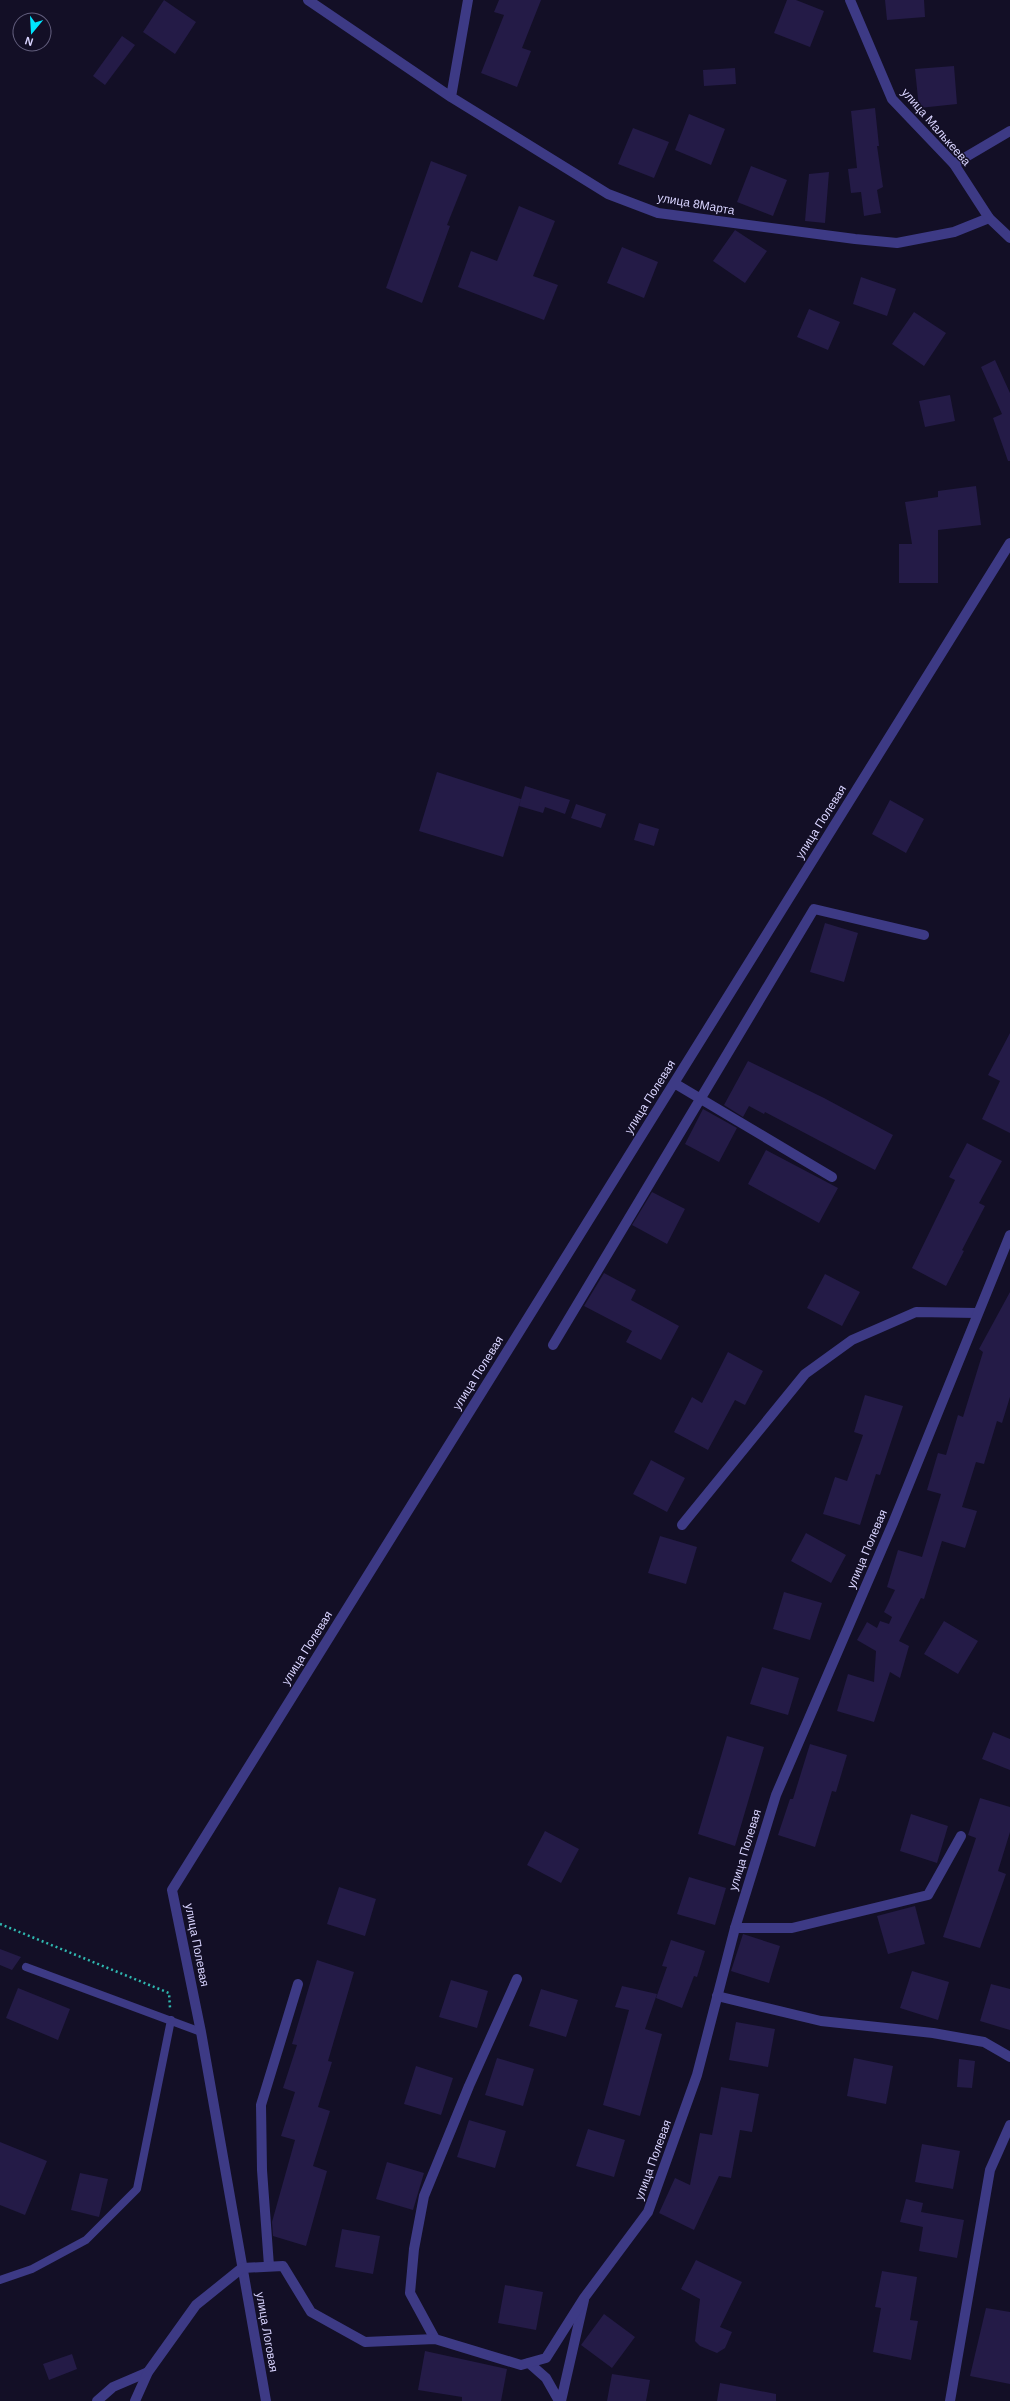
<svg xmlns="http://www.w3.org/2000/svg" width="1010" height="2401" viewBox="0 0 1010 2401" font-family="Helvetica,sans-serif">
	<rect width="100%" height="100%" fill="#130f26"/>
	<path fill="#241b47" d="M164,0L196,22L175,54L143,32Z
		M499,0H541L522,48L531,51L517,87L481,73L504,15L494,12Z
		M787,0H796L824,11L810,47L774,33Z
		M885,0H924L925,17L887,20Z
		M122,36L135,45L105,85L93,76Z
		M954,66L957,104L919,108L915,69Z
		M735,68L736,84L704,86L703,70Z
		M875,108L879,146H877L883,187L877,190L881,213L864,216L861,192L851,193L848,169L857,168L851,111Z
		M689,114L725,129L711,165L675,150Z
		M633,128L669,142L654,178L618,164Z
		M431,161L467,175L447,225L450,226L422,303L386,288Z
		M751,166L787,180L773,216L737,202Z
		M829,172L825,223L805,221L809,174Z
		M519,206L555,221L533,276L558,285L544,320L458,287L471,251L497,261Z
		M735,230L767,251L745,283L713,261Z
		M622,247L658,262L644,298L607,283Z
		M861,277L896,289L887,316L853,304Z
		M809,309L840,322L828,350L797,337Z
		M914,312L946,333L924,366L892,344Z
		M995,360L1010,393V461H1008L993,418L1002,414L981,367Z
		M950,395L955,421L925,427L919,401Z
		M976,486L981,525L938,530V583H899V544H912L905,502L938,497V491Z
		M437,772L521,799L503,857L419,831Z
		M525,786L570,800L565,814L545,807L543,813L519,806Z
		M890,800L924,819L906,853L872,834Z
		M576,804L606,814L601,828L571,818Z
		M639,823L659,829L654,846L634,840Z
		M825,923L858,933L844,982L810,972Z
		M1010,1033V1133L982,1119L1000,1081L988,1075Z
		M748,1061L824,1098L893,1135L875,1170L765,1112L764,1114L749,1106L743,1117L724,1105Z
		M703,1109L737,1128L719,1162L685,1144Z
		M967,1143L1002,1161L979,1203L985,1206L962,1250L964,1251L946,1286L912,1268L955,1180L949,1177Z
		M766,1150L838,1188L819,1223L748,1184Z
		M652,1192L685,1209L667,1244L632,1225Z
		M604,1273L636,1290L631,1300L679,1326L661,1360L626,1342L632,1331L584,1306Z
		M825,1274L860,1292L842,1326L807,1308Z
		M1010,1292V1397L1002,1423L997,1421L984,1464L976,1462L962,1507L977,1511L965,1548L942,1541L924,1599L921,1598L899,1641L909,1646L900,1678L890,1672L874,1722L837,1711L848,1674L874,1682L876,1651L857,1640L867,1622L877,1628L880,1621L889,1624L892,1617L884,1612L895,1590L887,1587L898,1550L922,1557L941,1494L927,1490L938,1453L946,1455L958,1415L963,1417L983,1352L979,1349Z
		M728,1352L763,1371L745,1405L735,1400L708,1450L674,1432L692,1397L702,1403Z
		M865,1395L903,1406L880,1475L876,1474L860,1525L823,1514L835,1477L847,1481L863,1435L854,1432Z
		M651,1460L685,1478L667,1512L633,1494Z
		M806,1533L846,1555L831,1583L791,1561Z
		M660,1536L697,1547L686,1584L648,1573Z
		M784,1592L822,1603L810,1640L773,1629Z
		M944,1621L978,1641L958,1674L924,1654Z
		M762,1667L799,1678L788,1715L750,1704Z
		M993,1732L1010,1739V1770L982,1759Z
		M727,1736L764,1747L735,1846L698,1834Z
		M810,1744L847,1755L836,1792L832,1791L815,1847L778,1835L790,1799H793Z
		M980,1798L1010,1807V1832L998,1871L1006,1874L980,1948L943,1937L976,1838L968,1835Z
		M911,1814L948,1826L937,1863L900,1851Z
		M545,1831L579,1849L561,1883L527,1865Z
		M689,1877L726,1888L715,1925L677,1914Z
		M339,1887L376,1899L365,1936L327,1924Z
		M915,1906L925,1944L888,1954L877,1916Z
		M743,1934L780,1946L769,1983L731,1971Z
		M671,1940L705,1951L697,1977L694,1976L682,2008L656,1998L667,1967L662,1966Z
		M0,1949L21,1957L12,1970L0,1965Z
		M317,1960L354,1972L328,2061L332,2062L318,2107L330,2111L313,2166L327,2171L306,2246L273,2236L272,2222L295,2140L281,2136L295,2092L283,2088L297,2045L292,2044Z
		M912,1971L949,1982L938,2020L900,2008Z
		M451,1980L488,1991L477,2028L439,2017Z
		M991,1984L1010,1989V2030L980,2021Z
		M622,1986L657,1994L645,2029L662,2034L640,2116L603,2105L629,2010L615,2007Z
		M18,1988L70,2009L58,2040L6,2018Z
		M541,1989L578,2000L566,2037L529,2026Z
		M736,2022L775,2029L768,2067L729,2060Z
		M497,2058L534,2069L523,2106L485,2095Z
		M854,2058L893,2066L886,2104L847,2096Z
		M959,2059L975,2061L972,2088L957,2087Z
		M416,2066L453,2078L441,2115L404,2104Z
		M721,2087L759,2094L752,2132L740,2130L731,2178L719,2176L694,2230L659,2213L675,2178L690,2185L700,2133L712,2135Z
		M469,2120L506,2131L495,2168L457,2157Z
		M588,2129L625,2140L614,2177L576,2166Z
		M0,2142L47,2161L25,2215L0,2205Z
		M922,2144L960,2151L953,2189L915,2182Z
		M387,2162L424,2173L413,2210L376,2199Z
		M80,2173L108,2179L99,2217L71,2210Z
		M906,2199L923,2203L921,2212L964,2220L957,2258L919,2251L923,2227L900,2222Z
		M342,2229L380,2236L373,2274L335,2267Z
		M696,2260L742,2282L720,2327L732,2332L725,2348L717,2353L700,2346L695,2341L700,2299L681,2289Z
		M882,2271L917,2277L910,2320L918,2321L911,2360L873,2352L881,2308L875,2307Z
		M505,2285L543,2292L536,2330L498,2323Z
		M986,2308L1010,2312V2384L970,2376Z
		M604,2314L635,2337L612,2368L581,2345Z
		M425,2351L507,2369L501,2401H462V2397L418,2390Z
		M72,2354L77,2369L49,2380L43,2364Z
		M612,2374L650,2380L646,2401H607Z
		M720,2383L776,2394V2401H717Z"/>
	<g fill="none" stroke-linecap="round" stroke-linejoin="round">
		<path stroke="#2fb8b0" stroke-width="2.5" stroke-dasharray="2 3" stroke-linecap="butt" d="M0,1924L169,1993L170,2008"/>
		<path stroke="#3d3a85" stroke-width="8" d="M26,1967L201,2032
			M0,2280L32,2269L86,2240L137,2189L171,2020"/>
		<path stroke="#3d3a85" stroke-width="10" d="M308,0L451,97
			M468,0L451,97L608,194L658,213L855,239L897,243L954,232L989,218
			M954,164L1010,131
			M674,1083L832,1177
			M553,1345L814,909L924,935
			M682,1525L805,1374L852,1340L916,1312L977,1313
			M735,1928H792L928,1895L961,1836
			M717,1996L821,2021L933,2033L984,2042L1010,2057
			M269,2266L262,2170L261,2105L298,1984
			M435,2339L410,2293L414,2249L424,2196L469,2086L517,1979
			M529,2363L546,2378L559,2401
			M97,2401L113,2387L148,2372
			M266,2401L201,2032L172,1890L1010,543
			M561,2401L584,2300
			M950,2401L990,2170L1010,2125"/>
		<path stroke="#3d3a85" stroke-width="10" d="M850,0L892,99L954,164L989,218L1010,238
			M135,2401L148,2372L196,2305L242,2268L283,2266L311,2312L365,2342L435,2339L521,2365L546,2358L584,2298L648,2212L697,2075L735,1928L776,1795L893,1523L1010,1235"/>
	</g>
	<g text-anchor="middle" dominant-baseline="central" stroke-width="3" stroke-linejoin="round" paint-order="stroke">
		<g font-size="12" fill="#d9d4ff" stroke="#130f26">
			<text transform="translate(936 127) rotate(49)">улица Малькеева</text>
			<text transform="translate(696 204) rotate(10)">улица 8Марта</text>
			<text transform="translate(821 822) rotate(-58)">улица Полевая</text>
			<text transform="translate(650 1097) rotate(-58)">улица Полевая</text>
			<text transform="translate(478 1373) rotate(-58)">улица Полевая</text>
			<text transform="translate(867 1549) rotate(-67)">улица Полевая</text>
			<text transform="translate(307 1648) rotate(-58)">улица Полевая</text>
			<text transform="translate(745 1850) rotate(-73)">улица Полевая</text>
			<text transform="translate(197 1945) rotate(79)">улица Полевая</text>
			<text transform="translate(653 2160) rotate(-70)">улица Полевая</text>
			<text transform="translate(267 2332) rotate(80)">улица Логовая</text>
		</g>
	</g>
	<g transform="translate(32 32) rotate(198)"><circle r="19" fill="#130f26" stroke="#625e7d"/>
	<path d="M0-3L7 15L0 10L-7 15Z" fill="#00e5ff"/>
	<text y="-6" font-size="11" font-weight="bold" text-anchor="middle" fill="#d9d4ff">N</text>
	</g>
</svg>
